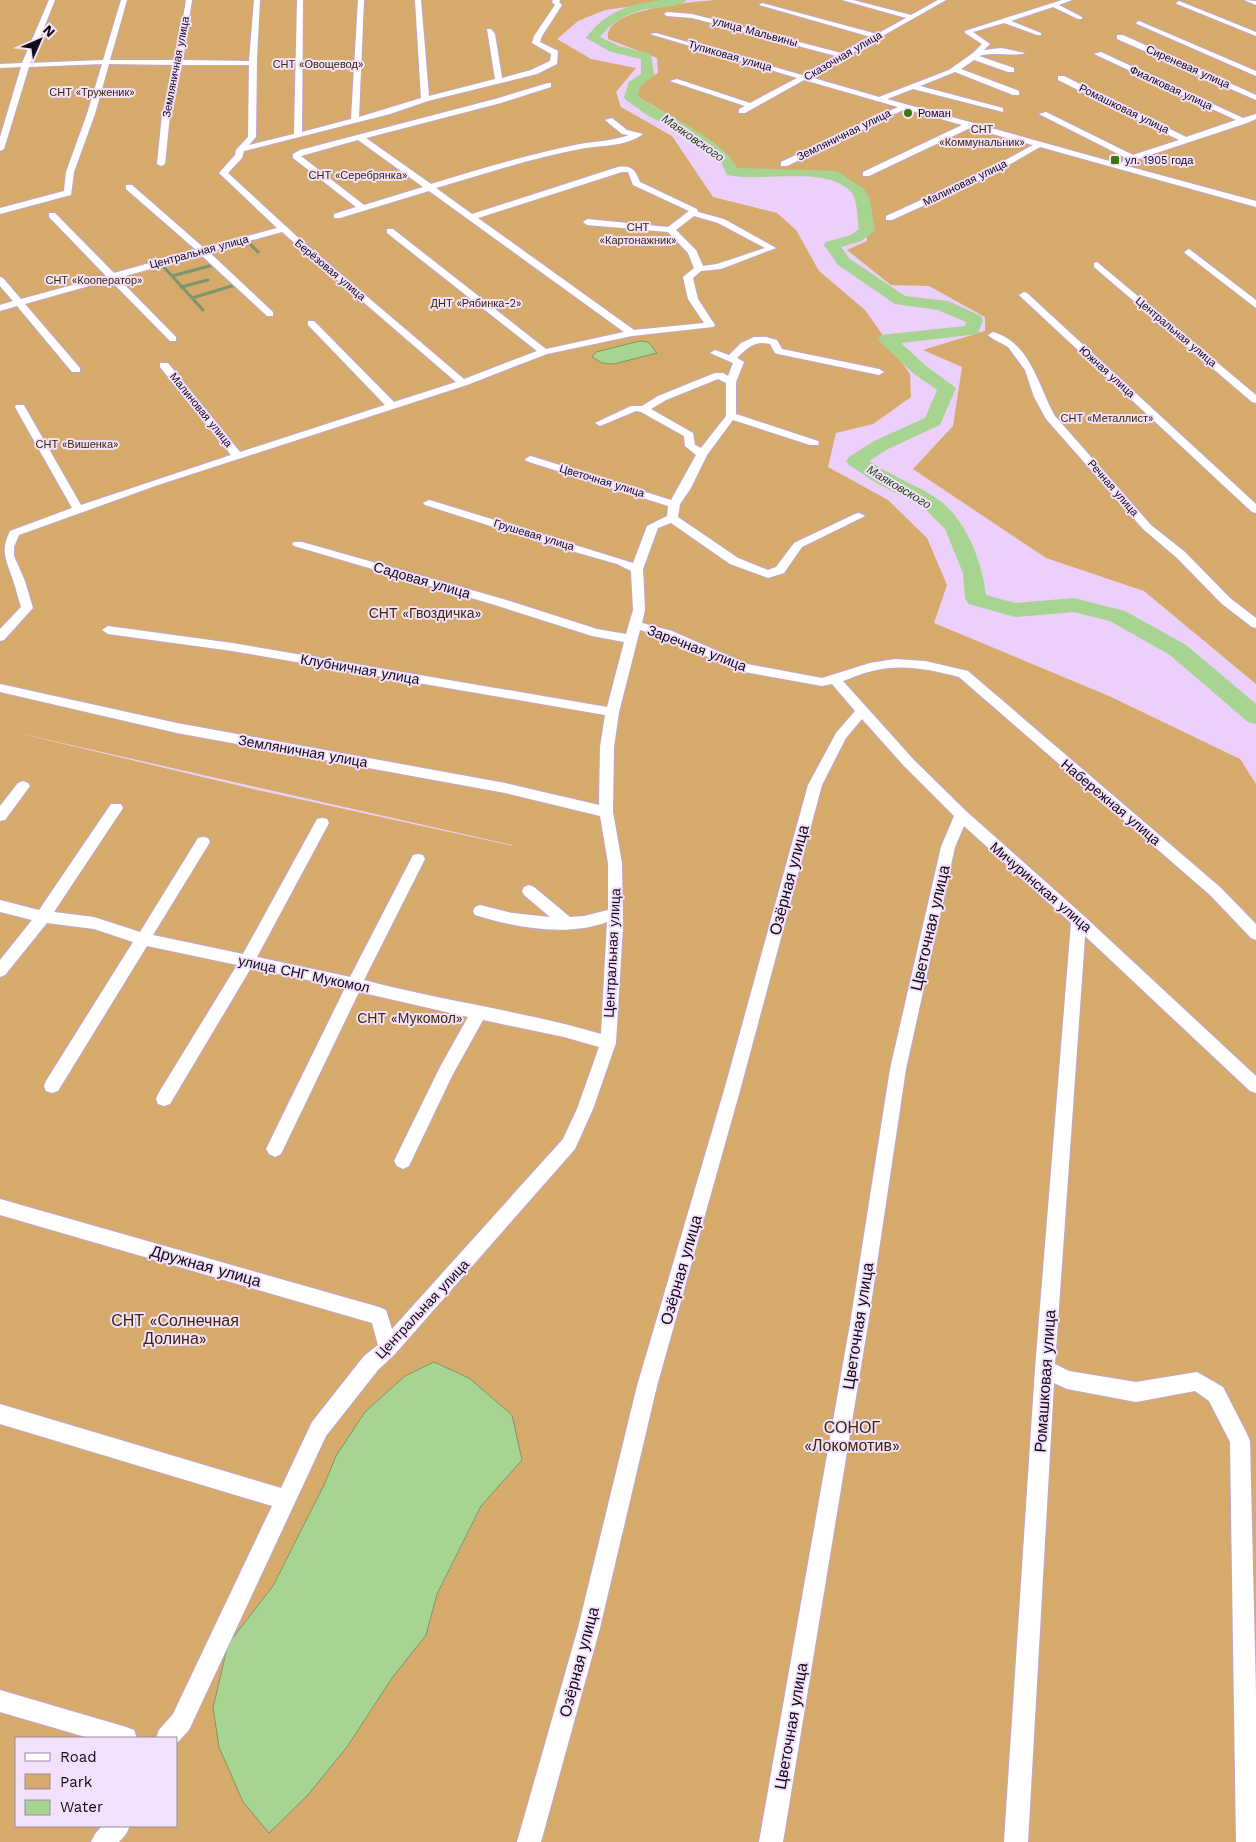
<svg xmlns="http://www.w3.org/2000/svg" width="1256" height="1842" viewBox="0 0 1256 1842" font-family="'Work Sans',sans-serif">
	<rect width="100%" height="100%" fill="#eccffa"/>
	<path fill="#d6aa6b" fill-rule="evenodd" d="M0,0H676L605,10L578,21L557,39L591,59L636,68L616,92L621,107L672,136L713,197L777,213L796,230L819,271L865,310L910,374L911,397L873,424L836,433L828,467L888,500L927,538L947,585L934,623L1109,696L1240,759L1256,784V1842H0ZM5,730L512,845L513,846L253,789ZM16,1738H176V1826H16Z
		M715,0H1256V684L1144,591L1046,558L913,469L953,426L962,367L923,350L985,331V317L929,286L891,285L847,250L867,241L863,200L857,189L832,174L732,172C717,143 665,111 636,96L641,83L658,73L657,58L608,39C602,8 695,2 715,0Z"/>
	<path fill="#a7d490" stroke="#7a976b" d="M640,341L648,342L657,353L614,364L602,363L592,357L596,352Z
		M434,1362L469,1378L512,1415L522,1460L481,1506L437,1594L426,1635L392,1678L347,1747L307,1796L269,1833L243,1802L219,1747L213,1708L228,1644L273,1586L325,1483L336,1456L365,1412L405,1376Z"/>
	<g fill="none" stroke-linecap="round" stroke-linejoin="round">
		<path stroke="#7a976b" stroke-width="3" d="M246,240L258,252
			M161,264L203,310
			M172,276L213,265
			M181,287L208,280
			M192,298L235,285"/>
		<path fill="#a7d490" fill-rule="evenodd" d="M660,0H687C679,8 653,7 642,10C622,16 613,22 600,37L619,46L651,54L654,75L640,87L638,96C663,114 726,141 737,168L837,171L864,189L870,200L875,231L861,241L841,247L850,259L905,296L948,301L981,316L983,320L978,334L901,343L925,365L956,388L940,425L888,449L869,461C890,475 912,483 933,496C965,515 982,561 986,595L1015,603L1074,598L1125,611L1186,645L1256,704V724L1248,722L1170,655L1110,621L1074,612L1015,617L969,604L965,599L963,573L945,529L921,505L878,484L849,465L846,461L849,457L874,441L925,418L937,390L913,373L881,343L878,339L881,335L965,326L966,322L938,310L895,304L838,265L824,245L826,242L851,235L859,229C857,219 858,200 851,192C827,165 761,183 727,175L721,162L679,132L647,115L626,100L624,97L629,82L641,74V59L611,52L586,38C606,11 628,5 660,0Z"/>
		<defs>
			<path id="minor" d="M49,0H55L30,63L103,60L121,0H127L110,60H176L186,0H192L183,60L249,61L254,0H260L257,58L256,137L249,145L294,134L297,0H303L302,132L351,119L358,0H364L359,117L421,98L415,0H421L429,96L495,79L487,29H491L495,34L502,78L531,70L550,61L551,54L532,43L534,36L555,5L552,2L553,0H560L559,2L562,5L542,36L540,42L558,51L557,64L537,74L428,101L390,114L244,151L242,158L228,173L303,242L464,379L537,351L387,233V229H393L546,349L624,332L429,191L340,218H334V214L356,207L293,158V154L300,150L495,99L548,83H551V87L501,103L366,138L431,184C480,169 530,154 580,144C597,141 613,141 629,135L622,134L605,120L612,118L627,130L643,134C626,147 600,145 580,149C532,158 484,174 436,188L472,214L618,167C632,165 635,170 640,182L697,209L698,212L724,219L776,248L721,269L701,271L693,278L698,299L715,325L713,327L632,336L547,354L467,385L158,485L19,535L14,547V556L25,581L33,608L4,640L0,641V629L21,607C18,598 16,589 13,580C6,559 0,552 10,531L72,508L15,407L16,405H24L25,407L81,505L231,455L160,367V363H168L240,452L385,405L308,325V321H314L394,402L456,382L282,232L209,252L273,312V316H267L201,255L118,278L176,337V341H170L110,280L25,304L80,368V372H72L17,306L0,311V305L13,301L0,286V277L3,278L21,299L106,276L49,217V213H55L114,273L196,250L126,189V185H132L204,248L277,228L219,173L235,155L236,150L248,137L249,65H182L170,115L165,164L161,166L157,164L162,115L175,65L109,64L95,114L74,172L71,195L0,214V208L64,191L66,172L87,114L102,64L29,67L4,149L0,151V137L21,67L0,68V64L22,63ZM358,140L423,187L364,205L301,156ZM622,172H628L633,185L689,211L668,227L587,219L583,222L587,225L668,232L688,253L694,268L683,277L688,299L704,323L634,330L478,218ZM694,216L718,223L765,248L717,264L703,266L696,250L676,230Z
				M842,0H853L911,15L938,0H946L810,77L879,97L949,70L973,53L982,44L965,33V31L1062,0H1072L1059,5L1082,17V19H1078L1053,7L1011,21L1041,33V35H1037L1004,23L973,32L990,44L984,50L1001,48L1025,53C1018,57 992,51 979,56L1014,68V72H1008L974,60L961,69L1019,91V95H1013L955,72L920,86L1003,108V112L913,89L887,99L1120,164L1126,158L1039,114L1046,112L1133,155L1179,140L1058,80V76H1064L1186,137L1236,120L1094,54L1101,52L1243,118L1256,114V119L1247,123L1135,160L1127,166L1256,201V207L1040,147L993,174L892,220H886V216L987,170L1033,145L970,128L869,176H863V172L962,125L905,109L787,166H781V162L898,107L804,80L745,113H739V109L745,106L670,81L677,79L750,103L797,78L650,34L656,33L802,75L836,56L692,18L667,16L664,14L667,12L692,14L841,53L871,37L759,5L762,3L877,34L906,18Z
				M1245,0L1256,1V5L1246,1Z
				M1179,1L1256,32V36L1177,4L1176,3Z
				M1139,21L1256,71V76L1137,24L1136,23Z
				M1117,35H1123L1256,95V100L1117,39Z
				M1189,249L1256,300V308L1186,254L1184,252Z
				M1097,262L1256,395V403L1252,402L1094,267V263Z
				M1024,292L1027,293L1256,504V513L1252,512L1021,297L1019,295Z
				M993,332C1031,343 1038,386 1055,416L1151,525L1185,552L1230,598L1256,618V628L1252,627L1222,604L1177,558L1143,529L1046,419L1034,397L1025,370L1008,347L990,337L988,335Z
				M754,337H766L777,340L782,349L879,369L884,372L879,375L778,354L775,353L770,344C755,340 747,348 737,358L744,362L736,382V414L818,441L819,443L818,445H810L733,420L707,455L691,488L680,504L678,517L738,558L768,570L776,567L794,543L855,514L859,513L865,516L802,547L784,573L768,578L730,564L671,523L658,528L643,569L645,610L642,623L672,631L747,664L822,678L870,663L895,659L925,661L968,671L1220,887L1256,924V940L1251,938L1210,895L959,677C932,670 904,664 877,670C865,672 854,677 843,681L914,760L966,811L1084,916L1256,1076V1093L1250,1091L1085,936L1055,1364L1069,1371L1136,1382L1197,1372L1223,1387L1247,1434L1250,1441L1256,1694V1842H1236L1230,1442L1209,1401L1195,1391L1136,1402L1067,1389L1054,1383L1028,1842H1004L1035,1369L1071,923L964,826L955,847L906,1069L868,1324L783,1842H759L850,1324L890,1069L941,847L954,816L904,766L862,719L846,738L822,785L741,1087L657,1386L600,1628L541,1842H517L578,1628L637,1386L725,1087L808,785L836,733L855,711L832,684L822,686L739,671L664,637L640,630L619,712L614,747L613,812L622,863L623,926L616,1043L593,1109L575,1149L395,1354L378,1370L326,1436L189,1730L176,1744V1738H156L159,1730L173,1714L272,1506L0,1424V1404L281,1488L312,1422L364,1356L378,1345L372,1323L0,1215V1199L379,1307L386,1310L392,1329L563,1139L577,1109L599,1047L564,1037L483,1020L452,1076L409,1166L403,1169L397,1166L394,1161L440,1067L468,1017L359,992L281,1154L275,1157L269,1154L266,1149L345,988L251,968L170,1104L164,1106L158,1104L156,1099L158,1094L237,965L147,946L58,1091L52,1093L46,1091L44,1086L46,1081L133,942L94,929L47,923L5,975L0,977V960L32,920L0,912V900L39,910L111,804H121L123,808L54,912L94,917L140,932L198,838L203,837L208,838L210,842L153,935L243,954L317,819L322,818L327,819L329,823L257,957L350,977L411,859L413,855L418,854L423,855L425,859L364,980C443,1001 523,1011 601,1034L607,922C566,937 516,928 475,915L473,911L475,907L480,905L512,913L550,917L524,895L522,891L524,887L529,885L534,887L570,917L584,916L608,910V863L600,816L505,793L177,733L0,692V684L177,723L505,783L599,805L600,747L605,715L232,651L108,634L102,630L108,626L232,643L607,707L624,642L592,636L495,605L294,546L292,544L294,542H302L503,599L597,629L626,634L633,610L631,571L617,564L547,544L425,505L423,503L429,500L433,501L633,563L647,526L667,516L668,506L526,461L525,459L530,456L534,457L671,500L696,455L685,446L684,436L641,412L636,411L600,426L595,423L631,406H642L658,396L715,373H723L728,376L733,363L710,353L715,350L729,355L741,343ZM718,379L726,383V416L701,448L695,445L693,433L651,409L666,400Z
				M23,781L28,783L30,786L5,820L0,821V806L18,783Z
				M0,1690L126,1727L134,1730L137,1738H89L0,1712Z
				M102,1826H130L126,1834L119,1842H91L95,1834Z"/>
		</defs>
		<use href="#minor" stroke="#c2a6cf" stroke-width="2"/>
		<use href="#minor" fill="#fff" fill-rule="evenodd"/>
	</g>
	<g fill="#3c770d" stroke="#f3e1fb" stroke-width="2">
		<circle cx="908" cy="113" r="5"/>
		<rect x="1110" y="155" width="10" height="10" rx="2.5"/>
	</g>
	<g text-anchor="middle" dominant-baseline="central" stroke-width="4" stroke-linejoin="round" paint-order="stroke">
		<g font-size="11" fill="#120816" stroke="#f3e1fb">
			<text transform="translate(755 32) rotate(15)">улица Мальвины</text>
			<text transform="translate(730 56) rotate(16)">Тупиковая улица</text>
			<text transform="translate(843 56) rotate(-30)">Сказочная улица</text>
			<text transform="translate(176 67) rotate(-79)">Земляничная улица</text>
			<text transform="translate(1188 67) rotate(24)">Сиреневая улица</text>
			<text transform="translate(1171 88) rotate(25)">Фиалковая улица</text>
			<text transform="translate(1124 109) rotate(26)">Ромашковая улица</text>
			<text transform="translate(844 135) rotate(-26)">Земляничная улица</text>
			<text transform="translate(965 183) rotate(-26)">Малиновая улица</text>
			<text transform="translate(199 252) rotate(-15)">Центральная улица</text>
			<text transform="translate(330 270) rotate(40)">Берёзовая улица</text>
			<text transform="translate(1176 332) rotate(40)">Центральная улица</text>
			<text transform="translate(1107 372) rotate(42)">Южная улица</text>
			<text transform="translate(201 410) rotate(51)">Малиновая улица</text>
			<text transform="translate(602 481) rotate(17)">Цветочная улица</text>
			<text transform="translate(1113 488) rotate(49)">Речная улица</text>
			<text transform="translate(534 535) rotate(17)">Грушевая улица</text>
		</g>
		<g font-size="11" fill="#3c2808" stroke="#f3e1fb">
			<text x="318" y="64">СНТ «Овощевод»</text>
			<text x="92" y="92">СНТ «Труженик»</text>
			<text x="982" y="129">СНТ<tspan x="982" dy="13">«Коммунальник»</tspan></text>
			<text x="358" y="175">СНТ «Серебрянка»</text>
			<text x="638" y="227">СНТ<tspan x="638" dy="13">«Картонажник»</tspan></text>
			<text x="94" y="280">СНТ «Кооператор»</text>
			<text x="476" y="303">ДНТ «Рябинка-2»</text>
			<text x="1107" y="418">СНТ «Металлист»</text>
			<text x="77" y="444">СНТ «Вишенка»</text>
		</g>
		<g font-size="11" fill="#120816" stroke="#f3e1fb" text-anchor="start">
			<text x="918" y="113">Роман</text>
			<text x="1125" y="160">ул. 1905 года</text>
		</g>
		<g font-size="12" font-style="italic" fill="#1f3c0d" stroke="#f3e1fb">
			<text transform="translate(693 138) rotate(35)">Маяковского</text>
			<text transform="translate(899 487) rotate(31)">Маяковского</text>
		</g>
		<g font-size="14" fill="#120816" stroke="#f3e1fb">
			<text transform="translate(422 580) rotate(16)">Садовая улица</text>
			<text transform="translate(697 648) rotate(21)">Заречная улица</text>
			<text transform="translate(360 669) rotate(10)">Клубничная улица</text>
			<text transform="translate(303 751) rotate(10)">Земляничная улица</text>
			<text transform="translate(1111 802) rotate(40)">Набережная улица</text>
			<text transform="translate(1041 887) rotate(41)">Мичуринская улица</text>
			<text transform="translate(612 953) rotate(-87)">Центральная улица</text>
			<text transform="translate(304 974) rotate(12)">улица СНГ Мукомол</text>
			<text transform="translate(422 1309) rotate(-47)">Центральная улица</text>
		</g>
		<g font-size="14" fill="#3c2808" stroke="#f3e1fb">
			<text x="425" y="613">СНТ «Гвоздичка»</text>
			<text x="410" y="1018">СНТ «Мукомол»</text>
		</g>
		<g font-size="16" fill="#120816" stroke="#f3e1fb">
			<text transform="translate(789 880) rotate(-75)">Озёрная улица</text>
			<text transform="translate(930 928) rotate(-77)">Цветочная улица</text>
			<text transform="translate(206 1266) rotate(16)">Дружная улица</text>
			<text transform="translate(681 1270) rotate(-74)">Озёрная улица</text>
			<text transform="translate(858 1326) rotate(-81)">Цветочная улица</text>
			<text transform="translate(1045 1381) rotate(-86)">Ромашковая улица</text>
			<text transform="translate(579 1662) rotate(-75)">Озёрная улица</text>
			<text transform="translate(791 1726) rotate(-80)">Цветочная улица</text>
		</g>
		<g font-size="16" fill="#3c2808" stroke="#f3e1fb">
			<text x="175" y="1320">СНТ «Солнечная<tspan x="175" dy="18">Долина»</tspan></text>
			<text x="852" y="1427">СОНОГ<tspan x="852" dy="18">«Локомотив»</tspan></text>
		</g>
	</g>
	<rect x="15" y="1737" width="162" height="90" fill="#f3e1fb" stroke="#998a9f"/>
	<rect x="25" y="1753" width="25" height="8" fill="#ffffff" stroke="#998a9f"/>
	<text x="60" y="1762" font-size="15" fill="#120816">Road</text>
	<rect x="25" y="1774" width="25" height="15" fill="#d6aa6b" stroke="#998a9f"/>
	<text x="60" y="1787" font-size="15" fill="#120816">Park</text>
	<rect x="25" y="1800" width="25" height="15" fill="#a7d490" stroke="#998a9f"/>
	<text x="60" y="1812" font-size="15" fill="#120816">Water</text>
	<g transform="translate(40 40) rotate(45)" stroke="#f3e1fb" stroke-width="4" paint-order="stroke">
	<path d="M0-4L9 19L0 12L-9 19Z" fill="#120816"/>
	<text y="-8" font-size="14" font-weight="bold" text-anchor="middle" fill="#120816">N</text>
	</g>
</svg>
